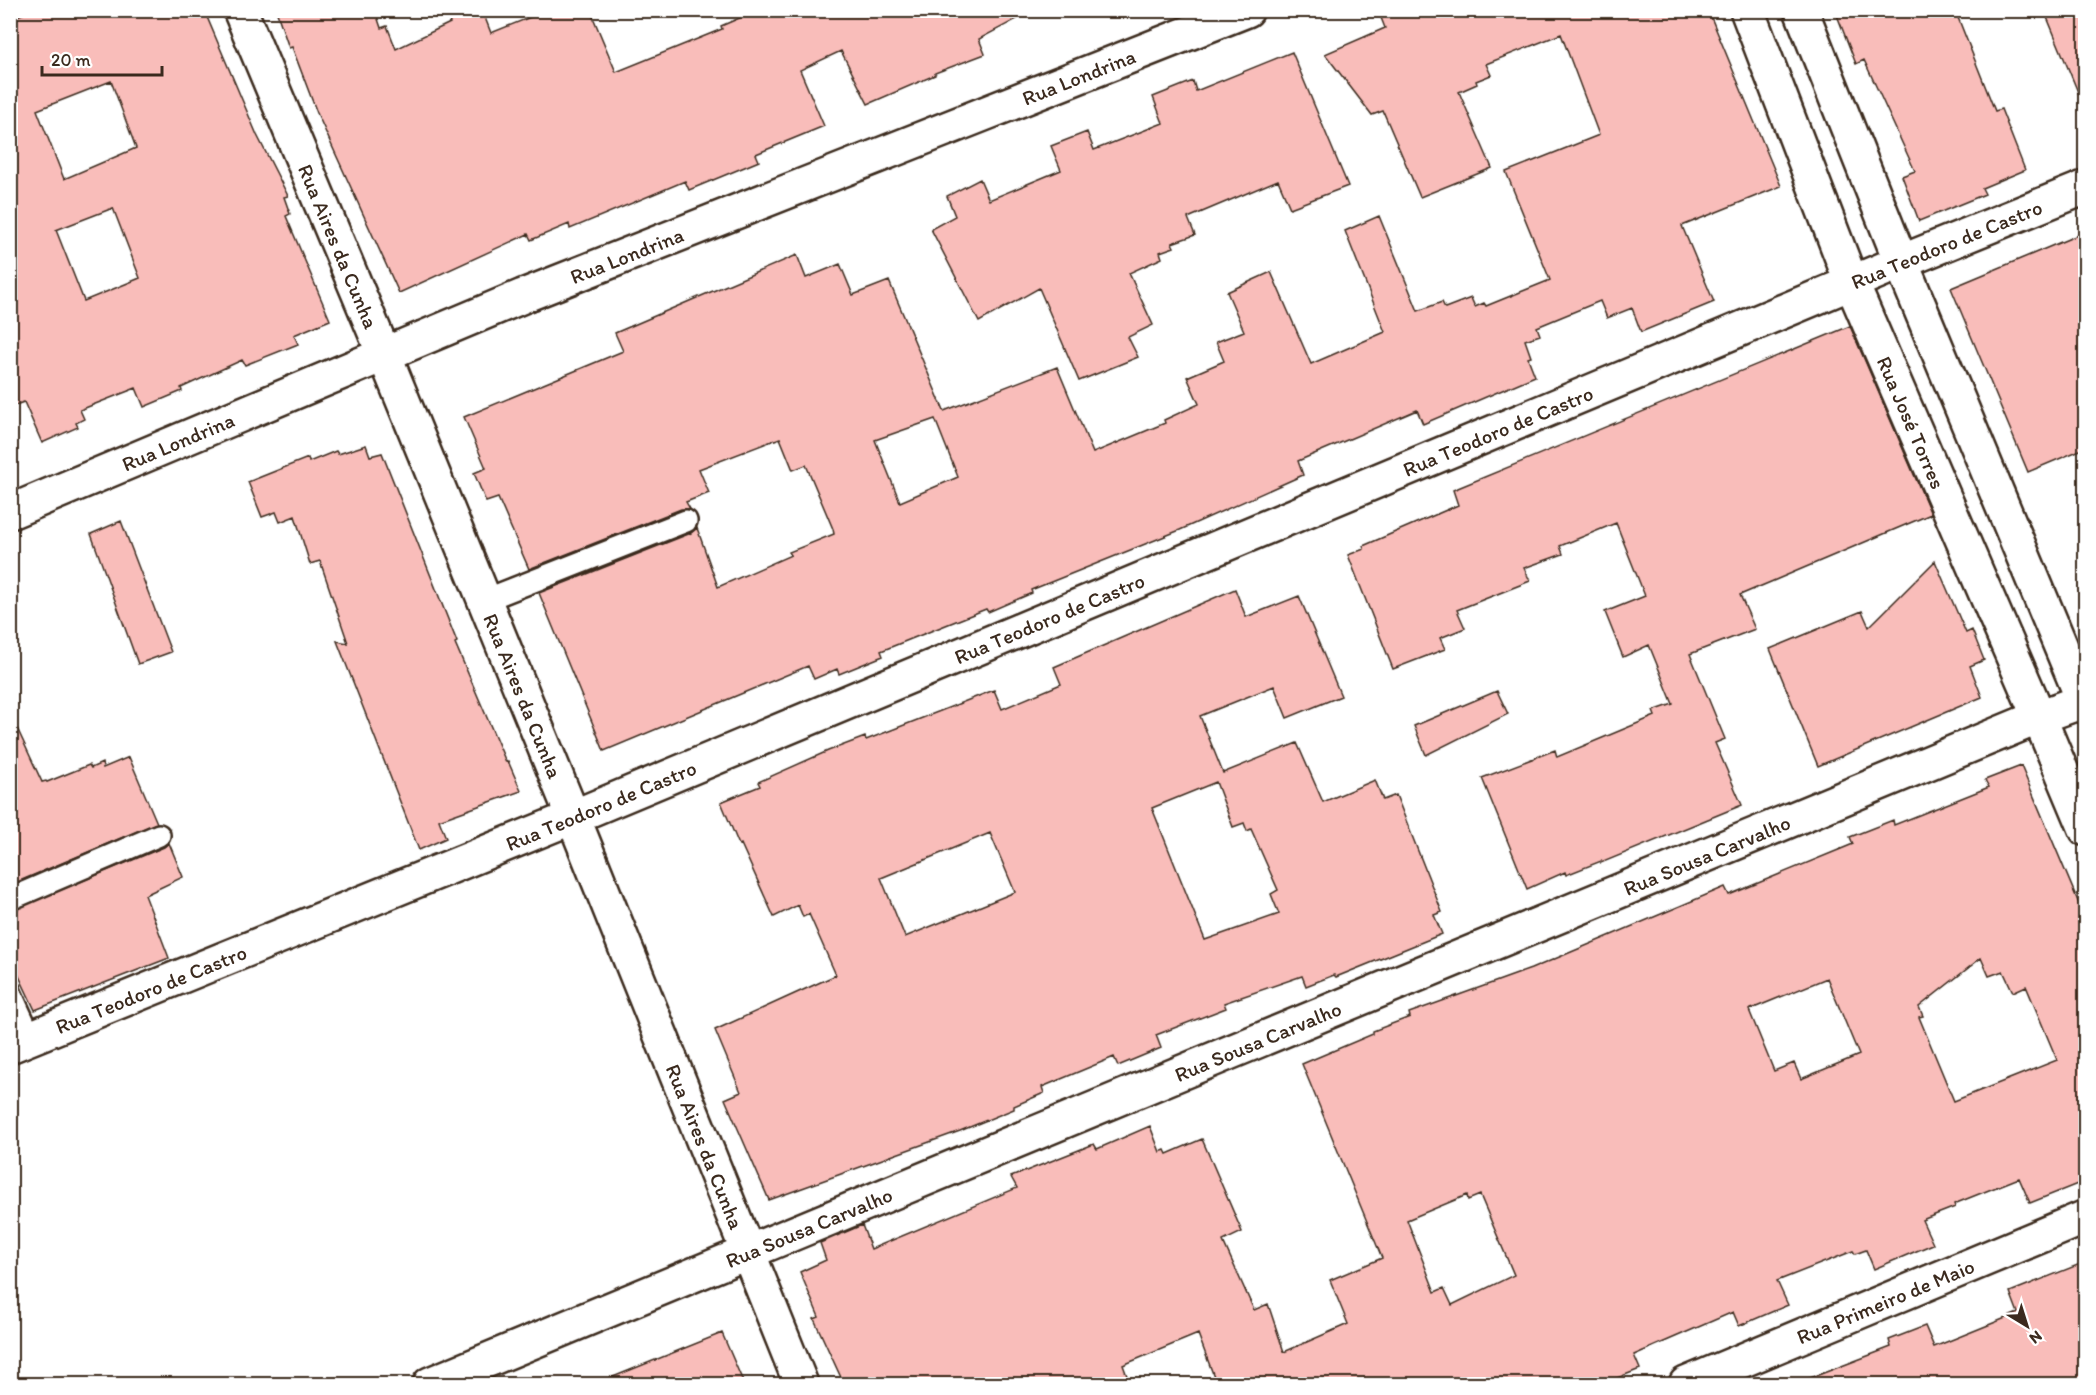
<svg xmlns="http://www.w3.org/2000/svg" width="2096" height="1395" viewBox="0 0 2096 1395" font-family="Itim,sans-serif">
	<rect width="100%" height="100%" fill="#fff"/>
	<filter id="ink" filterUnits="userSpaceOnUse"><feTurbulence type="fractalNoise" baseFrequency=".0167" numOctaves="2"/><feDisplacementMap in="SourceGraphic" scale="12" xChannelSelector="R" yChannelSelector="G"/><feConvolveMatrix kernelMatrix="1 2 1 2 8 2 1 2 1" color-interpolation-filters="sRGB"/></filter>
	<g filter="url(#ink)">
		<path fill="#f9bdba" stroke="#3b2a1e" stroke-width="1.5" fill-rule="evenodd" d="M32,10H204L257,135L288,196L284,197L290,214L286,216L330,320L294,335L298,344L245,365L242,360L181,388L182,391L144,407L136,388L80,410L84,419L76,423L78,427L42,443L24,402L10,407V19ZM111,81L136,148L64,179L37,110ZM113,208L140,278L84,301L56,230Z
			M276,10H375L381,28L387,26L396,49L450,23L445,10H482L491,33L548,10H590L616,72L722,29L721,26L758,10H1034L979,39L985,54L935,73V75L868,104L841,51L800,70L824,126L756,154L759,161L689,190L685,181L570,229L569,224L531,240L528,234L399,293L317,113L292,47L289,48Z
			M1378,10H1708L1781,186L1682,226L1714,302L1641,332L1632,308L1607,318L1600,301L1537,327L1540,335L1525,340L1531,357L1528,358L1535,376L1423,424L1417,410L1298,461L1303,475L1180,530L1031,590L1032,593L988,612L986,609L881,651L883,656L839,674L837,669L814,679L808,666L604,751L539,593L691,533L697,528L718,587L791,555L789,552L834,534L833,529L806,465L793,470L780,438L699,469L709,493L686,502L690,509H681L529,569L498,498L486,502L474,473L486,468L464,417L623,351L615,333L797,255L806,278L840,264L853,295L889,281L944,411L1057,367L1093,453L1165,423L1164,420L1199,404L1187,377L1224,361L1216,342L1244,331L1227,292L1271,272L1311,364L1385,332L1345,231L1379,216L1418,311L1442,302L1445,308L1471,298L1475,307L1484,303L1486,306L1550,280L1506,172L1599,135L1561,34L1486,64L1491,75L1476,81L1477,84L1459,92L1492,168L1420,197L1383,111L1372,115L1325,54L1385,28ZM935,419L958,477L900,502L875,440Z
			M1835,10H1955L1995,111L2001,109L2025,170L1982,188L1985,194L1919,221L1902,176L1915,171L1864,60L1856,64Z
			M2044,10H2085V109Z
			M1292,52L1348,186L1290,208L1278,180L1188,218L1195,235L1172,243L1174,247L1160,252L1162,258L1129,273L1153,325L1128,337L1138,357L1079,381L1039,288L979,322L931,229L955,216L947,196L980,179L989,200L1061,170L1051,146L1087,132L1094,150L1163,123L1153,97L1193,81L1196,91Z
			M2085,232V448L2028,472L1951,288Z
			M1850,326L1931,514L1740,595L1755,629L1690,654L1725,739L1715,743L1742,805L1601,863V861L1566,875L1565,872L1527,889L1482,778L1555,750L1557,757L1655,716L1653,711L1673,704L1649,645L1623,657L1605,612L1645,596L1616,523L1560,546L1563,554L1524,568L1530,581L1457,610L1465,628L1440,638L1445,649L1393,669L1348,555L1364,549L1363,546L1458,505L1453,490Z
			M366,445L370,456L382,453L457,642L455,643L506,762L508,761L521,791L439,820L446,838L419,850L337,641L348,643L320,561L310,564L295,516L280,522L276,512L262,517L248,482L308,458L309,462L336,451L338,454Z
			M121,521L171,652L138,664L91,534Z
			M1935,561L1966,633L1972,630L1984,660L1970,666L1982,697L1818,766L1770,649L1862,611L1869,627Z
			M1235,589L1246,617L1299,596L1341,696L1287,718L1274,686L1200,716L1223,773L1297,743L1323,802L1375,780L1383,800L1396,795L1442,912L1434,915L1442,934L1336,977L1334,975L1306,986L1302,976L1224,1003L1226,1008L1156,1035L1161,1048L1118,1066L1114,1057L1042,1087L1044,1093L1014,1106V1109L960,1131L769,1200L725,1099L741,1092L715,1030L836,975L809,914L803,917L798,905L774,917L741,844L739,845L721,802L760,786L758,782L828,751L865,737L866,740L994,690L1002,709L1061,684L1054,667ZM1216,782L1233,827L1244,823L1247,831L1251,829L1278,890L1271,894L1279,914L1205,940L1152,808ZM990,833L1015,892L905,937L881,878Z
			M1497,691L1508,714L1426,755L1414,726Z
			M10,713L42,782L46,781L47,782L89,765L91,768L102,763L103,768L129,757L157,823L10,885Z
			M2021,766L2085,918V1181L2030,1203L2019,1178L1954,1204L1955,1207L1922,1220L1933,1244L1874,1269L1866,1250L1855,1254L1853,1251L1777,1281L1788,1305L1739,1326L1733,1312L1634,1355L1640,1369L1602,1384H1209L1216,1382L1198,1334L1123,1365L1130,1384H844L814,1319L819,1317L800,1272L826,1260L820,1243L862,1225L871,1249L1017,1188L1011,1177L1094,1144L1097,1149L1150,1126L1160,1152L1165,1150L1167,1154L1202,1139L1242,1232L1223,1241L1254,1310L1268,1304L1284,1352L1348,1324L1330,1280L1382,1258L1302,1064L1373,1034V1031L1410,1017L1409,1013L1531,969L1725,887L1729,895L1853,844L1850,837L1893,820L1894,825L1989,787L1985,780ZM1981,958L1989,976L2003,971L2013,992L2026,986L2057,1060L1954,1101L1919,1017L1923,1016L1919,1007ZM1827,978L1859,1055L1801,1079L1794,1063L1774,1071L1749,1010ZM1467,1195L1468,1200L1480,1195L1514,1275L1452,1305L1444,1288L1435,1292L1407,1220Z
			M169,843L183,877L145,895L169,958L35,1010L10,957V911L164,847Z
			M2085,1262V1384H1801L1800,1382L1891,1347L1889,1340L1925,1326L1934,1347L2018,1313L2010,1292Z
			M722,1333L744,1384H598V1383Z"/>
		<g fill="none" stroke-linecap="round" stroke-linejoin="round">
			<defs>
				<path id="service" d="M485,600L686,521
					M10,899L159,835
					M10,992L31,1038"/>
				<g id="minor">
					<path id="s1" d="M240,10L384,354L573,817L801,1384"/>
					<path id="s2" d="M10,512L523,296L1247,10"/>
					<path id="s3" d="M10,1046L573,817L1901,262L2086,187"/>
					<path id="s4" d="M430,1384L2039,717L2086,700"/>
					<path id="s5" d="M1686,1384L2086,1217"/>
				</g>
				<g id="tertiary">
					<path id="s6" d="M1747,10L1852,284L2039,717L2086,829"/>
					<path d="M1801,10L1901,262L2086,707"/>
				</g>
			</defs>
			<use href="#service" stroke="#3b2a1e" stroke-width="26"/>
			<use href="#minor" stroke="#3b2a1e" stroke-width="38"/>
			<use href="#tertiary" stroke="#3b2a1e" stroke-width="38"/>
			<use href="#service" stroke="#fff" stroke-width="21"/>
			<use href="#minor" stroke="#fff" stroke-width="33"/>
			<use href="#tertiary" stroke="#fff" stroke-width="33"/>
		</g>
	</g>
	<g text-anchor="middle" dominant-baseline="central" stroke-width="4.5" stroke-linejoin="round" paint-order="stroke">
		<g font-size="21" fill="#3b2a1e" stroke="#fff">
			<text stroke="none"><textPath href="#s2" startOffset="1154">Rua Londrina</textPath></text>
			<text stroke="none"><textPath href="#s3" startOffset="2096">Rua Teodoro de Castro</textPath></text>
			<text stroke="none"><textPath href="#s1" startOffset="256">Rua Aires da Cunha</textPath></text>
			<text stroke="none"><textPath href="#s2" startOffset="668">Rua Londrina</textPath></text>
			<text stroke="none"><textPath href="#s6" startOffset="444">Rua José Torres</textPath></text>
			<text stroke="none"><textPath href="#s3" startOffset="1610">Rua Teodoro de Castro</textPath></text>
			<text stroke="none"><textPath href="#s2" startOffset="182">Rua Londrina</textPath></text>
			<text stroke="none"><textPath href="#s3" startOffset="1124">Rua Teodoro de Castro</textPath></text>
			<text stroke="none"><textPath href="#s1" startOffset="742">Rua Aires da Cunha</textPath></text>
			<text stroke="none"><textPath href="#s3" startOffset="638">Rua Teodoro de Castro</textPath></text>
			<text stroke="none"><textPath href="#s4" startOffset="1382">Rua Sousa Carvalho</textPath></text>
			<text stroke="none"><textPath href="#s3" startOffset="152">Rua Teodoro de Castro</textPath></text>
			<text stroke="none"><textPath href="#s4" startOffset="896">Rua Sousa Carvalho</textPath></text>
			<text stroke="none"><textPath href="#s1" startOffset="1228">Rua Aires da Cunha</textPath></text>
			<text stroke="none"><textPath href="#s4" startOffset="410">Rua Sousa Carvalho</textPath></text>
			<text stroke="none"><textPath href="#s5" startOffset="216">Rua Primeiro de Maio</textPath></text>
		</g>
	</g>
	<rect width="2096" height="1395" fill="none" stroke="#fff" stroke-width="36"/>
	<rect x="18" y="18" width="2060" height="1359" fill="none" stroke="#3b2a1e" stroke-width="2" filter="url(#ink)"/>
	<g transform="translate(2027 1326) rotate(142)" stroke="#ffffff" stroke-width="4.5" paint-order="stroke">
	<path d="M0-4.5L10 22L0 15L-10 22Z" fill="#3b2a1e"/>
	<text y="-9" font-size="16" font-weight="bold" text-anchor="middle" fill="#3b2a1e">N</text>
	</g>
	<path d="M42 66v9h120v-9" fill="none" stroke="#3b2a1e" stroke-width="3"/>
	<text x="51" y="66" font-size="18" fill="#3b2a1e" stroke="#ffffff" stroke-width="4.5" paint-order="stroke">20 m</text>
</svg>
